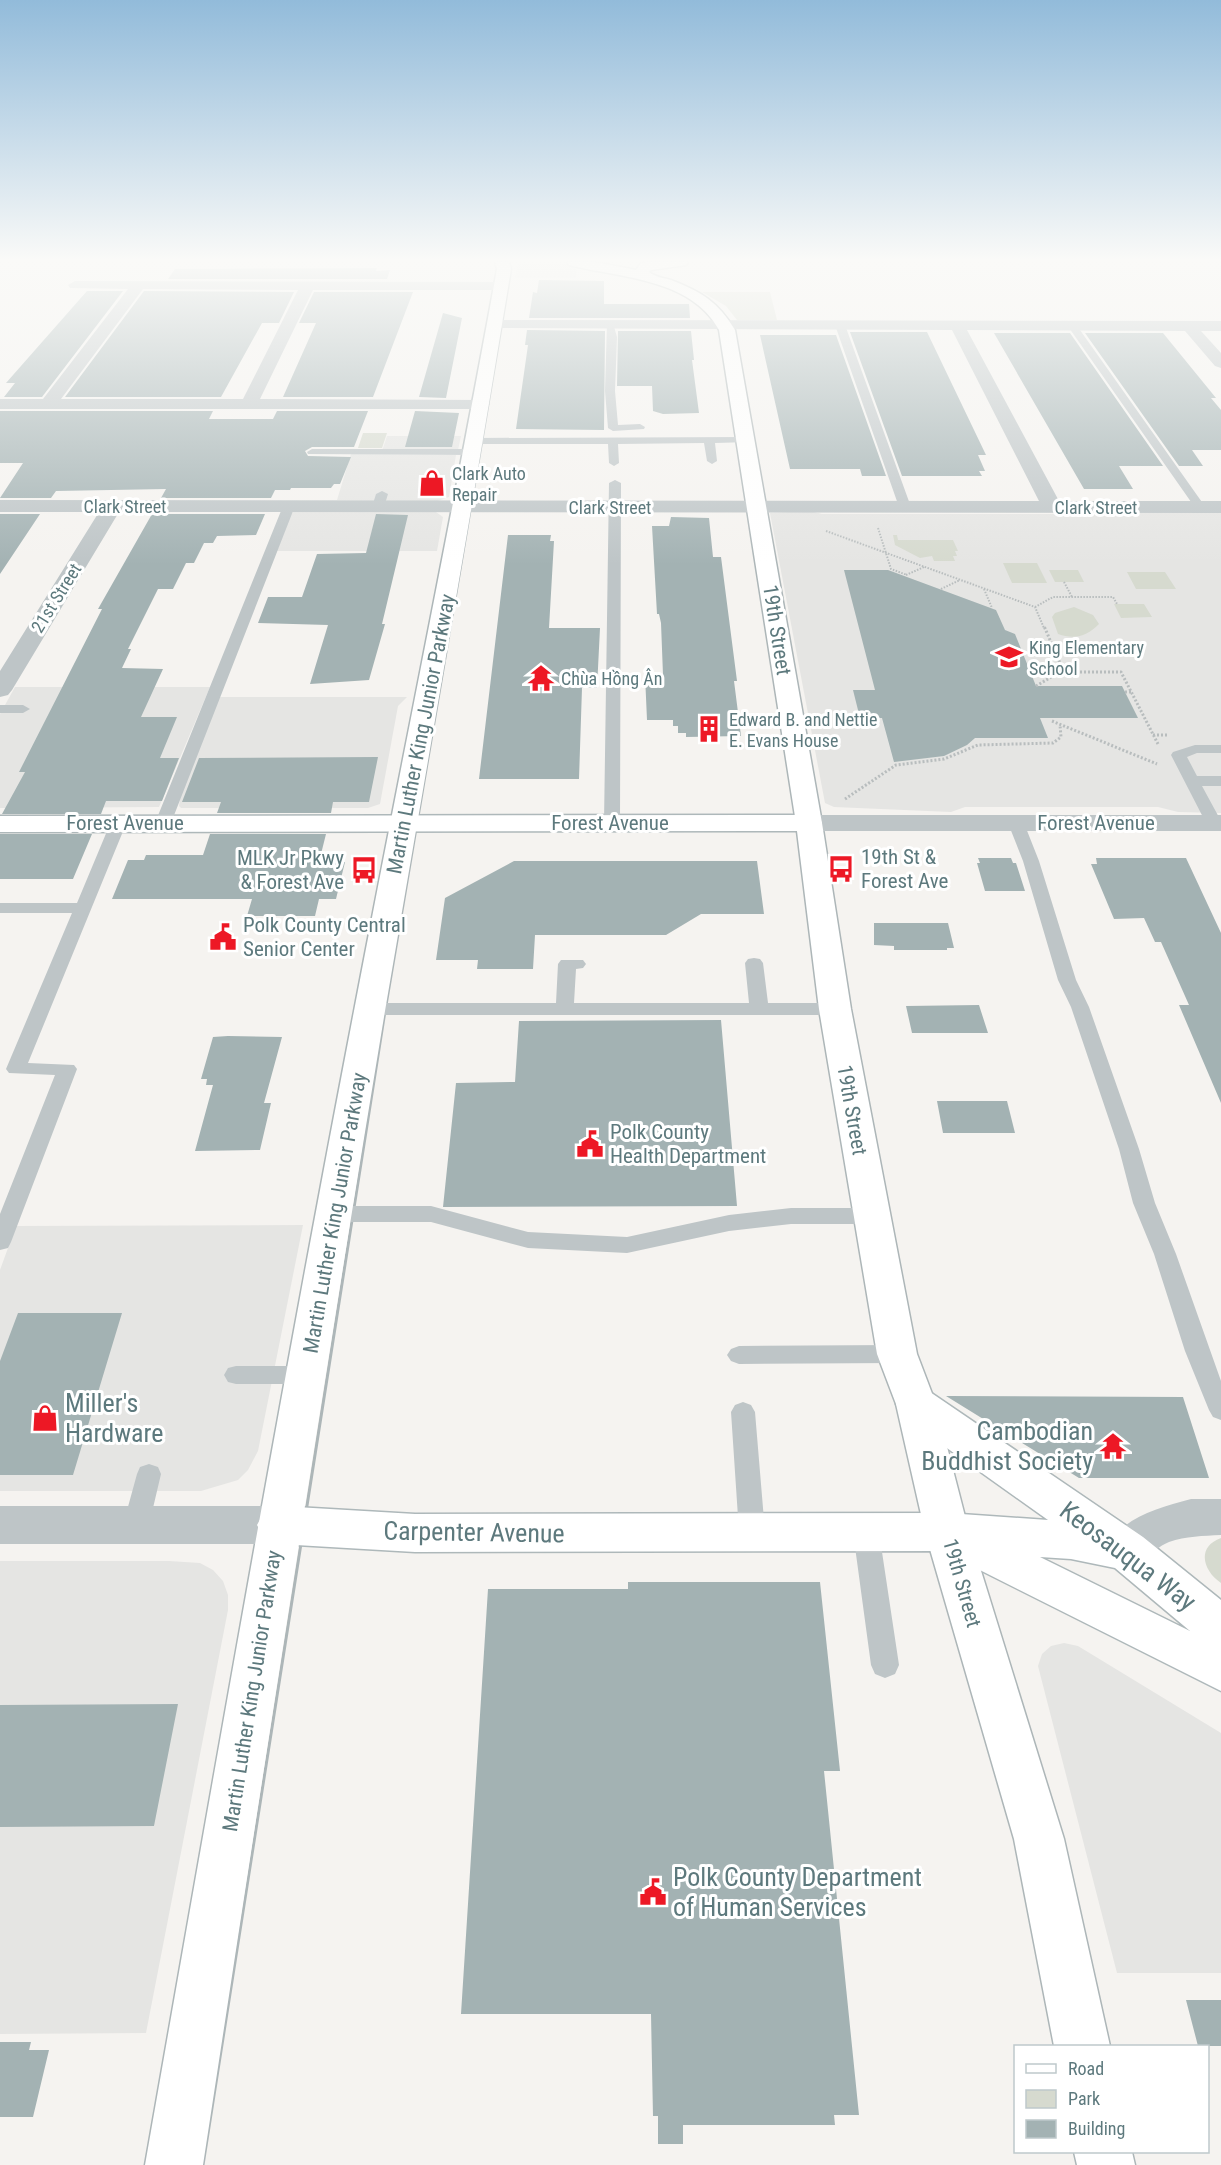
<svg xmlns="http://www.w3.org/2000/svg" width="1221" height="2165" viewBox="0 0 1221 2165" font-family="'Roboto Condensed',sans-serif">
	<rect width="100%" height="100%" fill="#f5f3f0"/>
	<path fill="#e5e5e3" d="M557,262L577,266L576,278H515L518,264Z
		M387,436H461L458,450L382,451Z
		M351,454L456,455L449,497L438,501L337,500Z
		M294,511L436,512L443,517L437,551H277L291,514Z
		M810,511L822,514H1113L1129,511H1221V813L1178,812L1158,807H965L951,812L834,807L825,803L770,513Z
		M15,687H210L159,807L0,808V714Z
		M219,697H407L398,706L380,804L368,808H181L179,806L181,793Z
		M303,1225L258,1451L248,1470L238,1480L201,1491H0V1270L16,1226Z
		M0,1561H169L200,1563L213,1570L223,1581L228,1595V1610L146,2033L0,2034Z
		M1064,1643L1078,1646L1221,1733V1973H1117L1038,1666L1042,1654L1051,1646Z"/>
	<path fill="#d6dacf" d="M702,292H770L777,320H737L726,306Z
		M363,433H387L382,448H358Z
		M893,535H897L898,540H953L958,551H955L957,556H953L955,561H934L932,556L920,558L895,545Z
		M1003,563H1037L1047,583H1012Z
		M1049,570H1078L1084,582H1055Z
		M1127,572H1165L1176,589H1136Z
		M1114,604H1144L1152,617L1121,618Z
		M1074,607L1093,615L1099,624C1087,636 1075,640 1058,634L1052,617L1055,613Z
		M1221,1538V1583C1203,1571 1196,1547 1221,1538Z"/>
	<path fill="#a3b2b3" d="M377,268L376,271L390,270L387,279H168L175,269Z
		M539,280L604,281V304H689L690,318H529L533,292L537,293Z
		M87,291H123L42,397H4L15,383H6Z
		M144,291L294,292L279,323H262L221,397H65Z
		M314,292H413L373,397H283L316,323H299Z
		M443,313L462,318L446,398L419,397Z
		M527,330L605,331L604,430L516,429L528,345H525Z
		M618,331H691L694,360H692L699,413L663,414L653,411L652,386H617Z
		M850,332H927L986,455H978L985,471H979L982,476H902Z
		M994,333H1070L1163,466H1119L1133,489H1084Z
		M1085,333H1163L1216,398H1211L1221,410V450H1192L1203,466H1179Z
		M760,335H836L886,476H862L860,469H790Z
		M0,411H213L209,419H273L277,411H368L354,447H312L305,451L308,456L351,457L340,484H334L331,488H291L290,490H275L271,498H161L166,489L56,491L51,498H0L23,463H0Z
		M415,411L459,413L452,447H405Z
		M0,514H40L0,574Z
		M152,514H265L256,535L217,536L213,543H204L194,563H186L173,589H158L128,649H131L122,668L163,669L141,717H177L160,758H179L162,801H106L101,814H2L25,772H19L102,609H98Z
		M376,514L408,515L382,624H385L369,680L310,684L328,625L258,623L268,597H302L317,554L366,553Z
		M671,517L709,518L713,557H721L737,681H734L741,736L686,737V733H678V726H673V720H647L645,675H663L661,623L659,614H657L652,526H669Z
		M508,535H551L550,541H554L549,628H600L597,688H582L579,779H479Z
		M844,570H888L996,610L1005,630L1015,634L1036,686H1122L1138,718H1040L1048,738H975L967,745L944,756L894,762L882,718H860L853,690H875Z
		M378,757L369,802H333L331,813H217L221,802H182L199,758Z
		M0,834H92L73,879H0Z
		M210,834H326L319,862H345L336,899H319L315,916H247L252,899H112L128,860H144L146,855H203Z
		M978,858H1011L1013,863H1016L1025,891H985L977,863H980Z
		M1096,858H1186L1221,933V1103L1179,1005H1189L1161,942H1155L1144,918L1114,919L1091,864H1097Z
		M514,861H757L764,914H701L666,935H535L533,969H477L478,960H436L445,898Z
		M874,923H948L954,948H947V950H894V946L874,945Z
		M979,1005L988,1033H912L906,1006Z
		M721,1020L737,1206L443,1207L456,1083L515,1082L519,1021Z
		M228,1036L282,1037L264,1103H271L260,1150L195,1151L213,1085H206L207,1079H201L213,1037Z
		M937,1101H1007L1015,1133H943Z
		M18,1313H122L73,1475H0V1361Z
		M946,1396L1183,1397L1209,1478H1079Z
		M628,1582H820L840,1771H824L859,2115H834L835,2125H683V2144H658V2116H653L651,2014H461L488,1589H628Z
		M178,1704L154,1826L0,1827V1705Z
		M1186,2000H1221V2046H1198Z
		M0,2042H31L29,2050H49L33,2117H0Z"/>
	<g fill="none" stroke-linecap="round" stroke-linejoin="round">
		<defs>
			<path id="secondary" d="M809,815L819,817L822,823L819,829L809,831L0,832V816Z
				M916,1388L930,1392L1143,1537L1221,1600V1691L942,1551L415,1552L279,1544L264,1538L257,1525L264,1512L279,1506L415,1514L947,1513L1048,1520L902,1416L896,1404L902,1392ZM1040,1557L1071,1559L1115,1568L1190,1631Z"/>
			<path id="primary" d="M495,262H509L511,269C471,517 427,764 385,1011C321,1395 262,1780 203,2165H145C213,1780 280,1395 354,1011C401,764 452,517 497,269Z
				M567,262H595L636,270L641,263L645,262H688L686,265L651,270L649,272C655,277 664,278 671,280C702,292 718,302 735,330L822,823L851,1009L917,1354L936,1404L969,1532L1064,1839L1110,2046H1054L1014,1839L925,1532L896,1404L877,1354L819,1009L796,823L719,330C691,278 620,278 569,265Z
				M1074,2152H1132L1135,2165H1077Z"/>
		</defs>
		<use href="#secondary" stroke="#aeb8ba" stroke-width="3"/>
		<use href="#primary" stroke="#adb6b8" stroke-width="3"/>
		<path stroke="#b8bdbe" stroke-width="2" stroke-dasharray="1.5 1.5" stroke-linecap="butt" d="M878,528L891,569L907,575
			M826,531L1035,607L1044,628
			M906,575L924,567
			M1064,582L1072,597
			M941,589L960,580
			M984,589L992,608
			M1035,607L1053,597H1113L1117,604"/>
		<path stroke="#b8bdbe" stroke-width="3" stroke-dasharray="2 2" stroke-linecap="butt" d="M1060,672H1121L1158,744
			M1036,686L1063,670L1044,626
			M1125,692H1131
			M1052,721L1157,764
			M1153,735H1168
			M845,799L896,765L944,759L978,745L1053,743L1061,737L1060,725"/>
		<path fill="#bec5c7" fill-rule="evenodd" d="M607,323H613L617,337L615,391L618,425L640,424L645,427L644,429L613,431L608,428L605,391Z
			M837,323L845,325L911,507L909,509L905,510L899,507L835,325Z
			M1069,323H1075L1204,505V509H1196L1067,325Z
			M746,437L751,440L750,442L715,443L717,461L712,464L707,461L704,443L618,444L619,463L614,466L609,463L608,444H475L470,441L475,438Z
			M312,449H473L478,452L473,455L308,454L307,452Z
			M615,480L621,483L620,823L612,828L604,823L609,483Z
			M382,491L388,494L384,507L378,510L374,509L372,507L376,494Z
			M289,503L295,506L171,823L163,828L157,826L155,823L283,506Z
			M0,705H23L30,709L23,713H0Z
			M1195,745H1221V753H1197L1187,757L1197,776H1221V786H1202L1221,821L1220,826L1214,828L1206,823L1171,755L1173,752Z
			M1016,818L1024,823L1039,861L1076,980L1089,1007L1139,1149L1155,1203L1176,1254L1221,1381V1420L1213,1417L1209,1410L1185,1351L1154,1254L1133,1203L1119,1149L1071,1007L1058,980L1023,861L1008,823Z
			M118,819L126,824L28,1063L74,1065L77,1069L11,1242L8,1248L0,1250V1214L55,1075L9,1073L6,1069L72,913H0V903H77L110,824Z
			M754,958L760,959L763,963L768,1003H835L842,1005L844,1009L842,1013L835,1015H370L363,1013L361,1009L363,1005L370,1003H556L558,964L561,960H583L586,964L583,968L576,969L574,1003H749L745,963L748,959Z
			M336,1206H431L528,1232L627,1237L729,1215L791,1208H870L878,1211L881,1216L878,1221L870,1224H791L729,1231L627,1253L528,1248L431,1222H336L328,1219L325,1214L328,1209Z
			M897,1345L905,1348L909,1354L905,1360L897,1363L739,1364L731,1361L727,1355L731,1349L739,1346Z
			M236,1366H307L315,1368L319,1375L315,1382L307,1384H236L228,1382L224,1375L228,1368Z
			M743,1402L751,1405L755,1412L765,1532L761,1540L752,1543L743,1540L739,1532L731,1412L735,1405Z
			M149,1464L158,1467L161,1474L149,1525L145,1533L136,1536L127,1533L123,1525L137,1474L140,1467Z
			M866,1521L875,1524L879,1532L899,1665L895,1674L885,1678L875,1674L871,1665L853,1532L857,1524Z"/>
		<path fill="#bec5c7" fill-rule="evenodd" d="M75,281L501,282L508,286L501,290H313L260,399L487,400L490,404L487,408L481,409H0V399H43L128,289L70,288L68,285ZM143,289L298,290L243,399H61Z
			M495,320L1221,321V331H1201L1221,353V368L1215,366L1185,331L967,330L1059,501H1221V513L119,512L12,690L8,695L0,697V671L99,512H0V500L1039,501L952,330L490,328L487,325Z
			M1191,1499H1221V1535C1203,1536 1186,1536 1169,1542C1143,1552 1148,1578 1111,1565L1105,1551C1122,1516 1156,1509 1191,1499Z
			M0,1506H279L294,1512L301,1525L294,1538L279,1544H0Z"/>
		<path fill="#bec5c7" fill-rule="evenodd" d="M809,815H1221V831H809L799,829L796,823L799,817Z"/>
		<use href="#secondary" fill="#fff" fill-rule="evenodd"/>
		<use href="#primary" fill="#fff" fill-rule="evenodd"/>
	</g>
	<linearGradient id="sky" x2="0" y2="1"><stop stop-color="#92bbda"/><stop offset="0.46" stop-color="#fafaf8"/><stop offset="1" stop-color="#fafaf8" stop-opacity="0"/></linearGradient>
	<rect width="1221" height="565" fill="url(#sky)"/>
	<defs>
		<symbol id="shop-bare" viewBox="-9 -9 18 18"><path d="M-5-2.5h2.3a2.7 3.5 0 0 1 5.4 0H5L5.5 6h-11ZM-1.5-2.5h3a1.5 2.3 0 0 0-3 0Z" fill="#ed1825" stroke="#fff" stroke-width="2.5" paint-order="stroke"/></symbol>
		<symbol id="school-bare" viewBox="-9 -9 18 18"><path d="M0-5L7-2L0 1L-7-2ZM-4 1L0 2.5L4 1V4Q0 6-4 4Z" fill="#ed1825" stroke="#fff" stroke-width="2.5" paint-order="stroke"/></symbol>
		<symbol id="temple-bare" viewBox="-9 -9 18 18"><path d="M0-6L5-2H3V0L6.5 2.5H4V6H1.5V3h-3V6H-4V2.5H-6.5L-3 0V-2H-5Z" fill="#ed1825" stroke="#fff" stroke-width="2.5" paint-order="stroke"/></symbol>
		<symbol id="building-bare" viewBox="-9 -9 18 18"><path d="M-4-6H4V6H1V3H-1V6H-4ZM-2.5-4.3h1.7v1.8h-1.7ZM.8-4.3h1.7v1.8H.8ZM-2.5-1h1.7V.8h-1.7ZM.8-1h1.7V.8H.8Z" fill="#ed1825" stroke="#fff" stroke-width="2.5" paint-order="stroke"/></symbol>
		<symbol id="bus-bare" viewBox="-9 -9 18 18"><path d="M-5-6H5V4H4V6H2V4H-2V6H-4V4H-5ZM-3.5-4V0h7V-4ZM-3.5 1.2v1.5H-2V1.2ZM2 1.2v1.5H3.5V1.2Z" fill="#ed1825" stroke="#fff" stroke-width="2.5" paint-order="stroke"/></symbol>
		<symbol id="civic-bare" viewBox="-9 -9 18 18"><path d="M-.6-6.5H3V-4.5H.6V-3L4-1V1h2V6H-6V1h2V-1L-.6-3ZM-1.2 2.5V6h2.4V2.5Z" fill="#ed1825" stroke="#fff" stroke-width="2.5" paint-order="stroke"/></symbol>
	</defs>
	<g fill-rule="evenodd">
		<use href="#shop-bare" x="413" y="464" width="38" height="38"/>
		<use href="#school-bare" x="990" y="638" width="38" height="38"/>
		<use href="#temple-bare" x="522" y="659" width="38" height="38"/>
		<use href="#building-bare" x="690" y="710" width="38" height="38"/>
		<use href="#bus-bare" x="822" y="850" width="38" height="38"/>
		<use href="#bus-bare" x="345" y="851" width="38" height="38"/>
		<use href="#civic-bare" x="204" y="918" width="38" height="38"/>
		<use href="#civic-bare" x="571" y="1125" width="38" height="38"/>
		<use href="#shop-bare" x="26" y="1399" width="38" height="38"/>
		<use href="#temple-bare" x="1094" y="1427" width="38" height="38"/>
		<use href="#civic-bare" x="634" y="1873" width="38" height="38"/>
	</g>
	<g text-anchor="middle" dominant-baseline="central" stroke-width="6" stroke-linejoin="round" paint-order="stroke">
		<g font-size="18" fill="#5d797d" stroke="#fff" text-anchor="start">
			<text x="452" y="473">Clark Auto<tspan x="452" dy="21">Repair</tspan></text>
			<text x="1029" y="647">King Elementary<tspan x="1029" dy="21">School</tspan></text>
			<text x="561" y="678">Chùa Hồng Ân</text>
			<text x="729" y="719">Edward B. and Nettie<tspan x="729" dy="21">E. Evans House</tspan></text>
		</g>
		<g font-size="18" fill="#5d797d" stroke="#fff">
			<text x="125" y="506">Clark Street</text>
			<text x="610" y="507">Clark Street</text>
			<text x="1096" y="507">Clark Street</text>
			<text transform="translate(56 598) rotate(-58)">21st Street</text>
		</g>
		<g font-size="21" fill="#5d797d" stroke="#fff">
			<text transform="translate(777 630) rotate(81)">19th Street</text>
			<text transform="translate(421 734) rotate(-79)">Martin Luther King Junior Parkway</text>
			<text x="125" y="823">Forest Avenue</text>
			<text x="610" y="823">Forest Avenue</text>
			<text x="1096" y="823">Forest Avenue</text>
			<text transform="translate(852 1110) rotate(80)">19th Street</text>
			<text transform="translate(335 1213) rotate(-80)">Martin Luther King Junior Parkway</text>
			<text transform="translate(962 1583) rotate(74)">19th Street</text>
			<text transform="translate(252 1691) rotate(-81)">Martin Luther King Junior Parkway</text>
		</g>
		<g font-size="21" fill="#5d797d" stroke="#fff" text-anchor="start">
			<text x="861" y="857">19th St &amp;<tspan x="861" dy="24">Forest Ave</tspan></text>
			<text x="344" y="858" text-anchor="end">MLK Jr Pkwy<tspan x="344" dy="24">&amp; Forest Ave</tspan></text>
			<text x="243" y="925">Polk County Central<tspan x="243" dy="24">Senior Center</tspan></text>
			<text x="610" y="1132">Polk County<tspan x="610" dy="24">Health Department</tspan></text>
		</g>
		<g font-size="26" fill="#5d797d" stroke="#fff" text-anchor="start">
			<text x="65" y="1403">Miller's<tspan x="65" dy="30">Hardware</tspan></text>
			<text x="1093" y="1431" text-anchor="end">Cambodian<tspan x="1093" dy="30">Buddhist Society</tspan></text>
			<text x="673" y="1877">Polk County Department<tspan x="673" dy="30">of Human Services</tspan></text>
		</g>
		<g font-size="26" fill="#5d797d" stroke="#fff">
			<text transform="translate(474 1532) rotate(1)">Carpenter Avenue</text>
			<text transform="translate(1128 1556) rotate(37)">Keosauqua Way</text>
		</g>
	</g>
	<rect x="1014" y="2045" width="195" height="108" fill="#ffffff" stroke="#bec9cb" stroke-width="1.5"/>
	<rect x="1026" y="2064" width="30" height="9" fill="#ffffff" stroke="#bec9cb" stroke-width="1.5"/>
	<text x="1068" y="2075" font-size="18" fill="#5d797d">Road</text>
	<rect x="1026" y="2090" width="30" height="18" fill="#d6dacf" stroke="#bec9cb" stroke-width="1.5"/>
	<text x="1068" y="2105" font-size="18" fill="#5d797d">Park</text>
	<rect x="1026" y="2120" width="30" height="18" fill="#a3b2b3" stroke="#bec9cb" stroke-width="1.5"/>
	<text x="1068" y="2135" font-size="18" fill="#5d797d">Building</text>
</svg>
